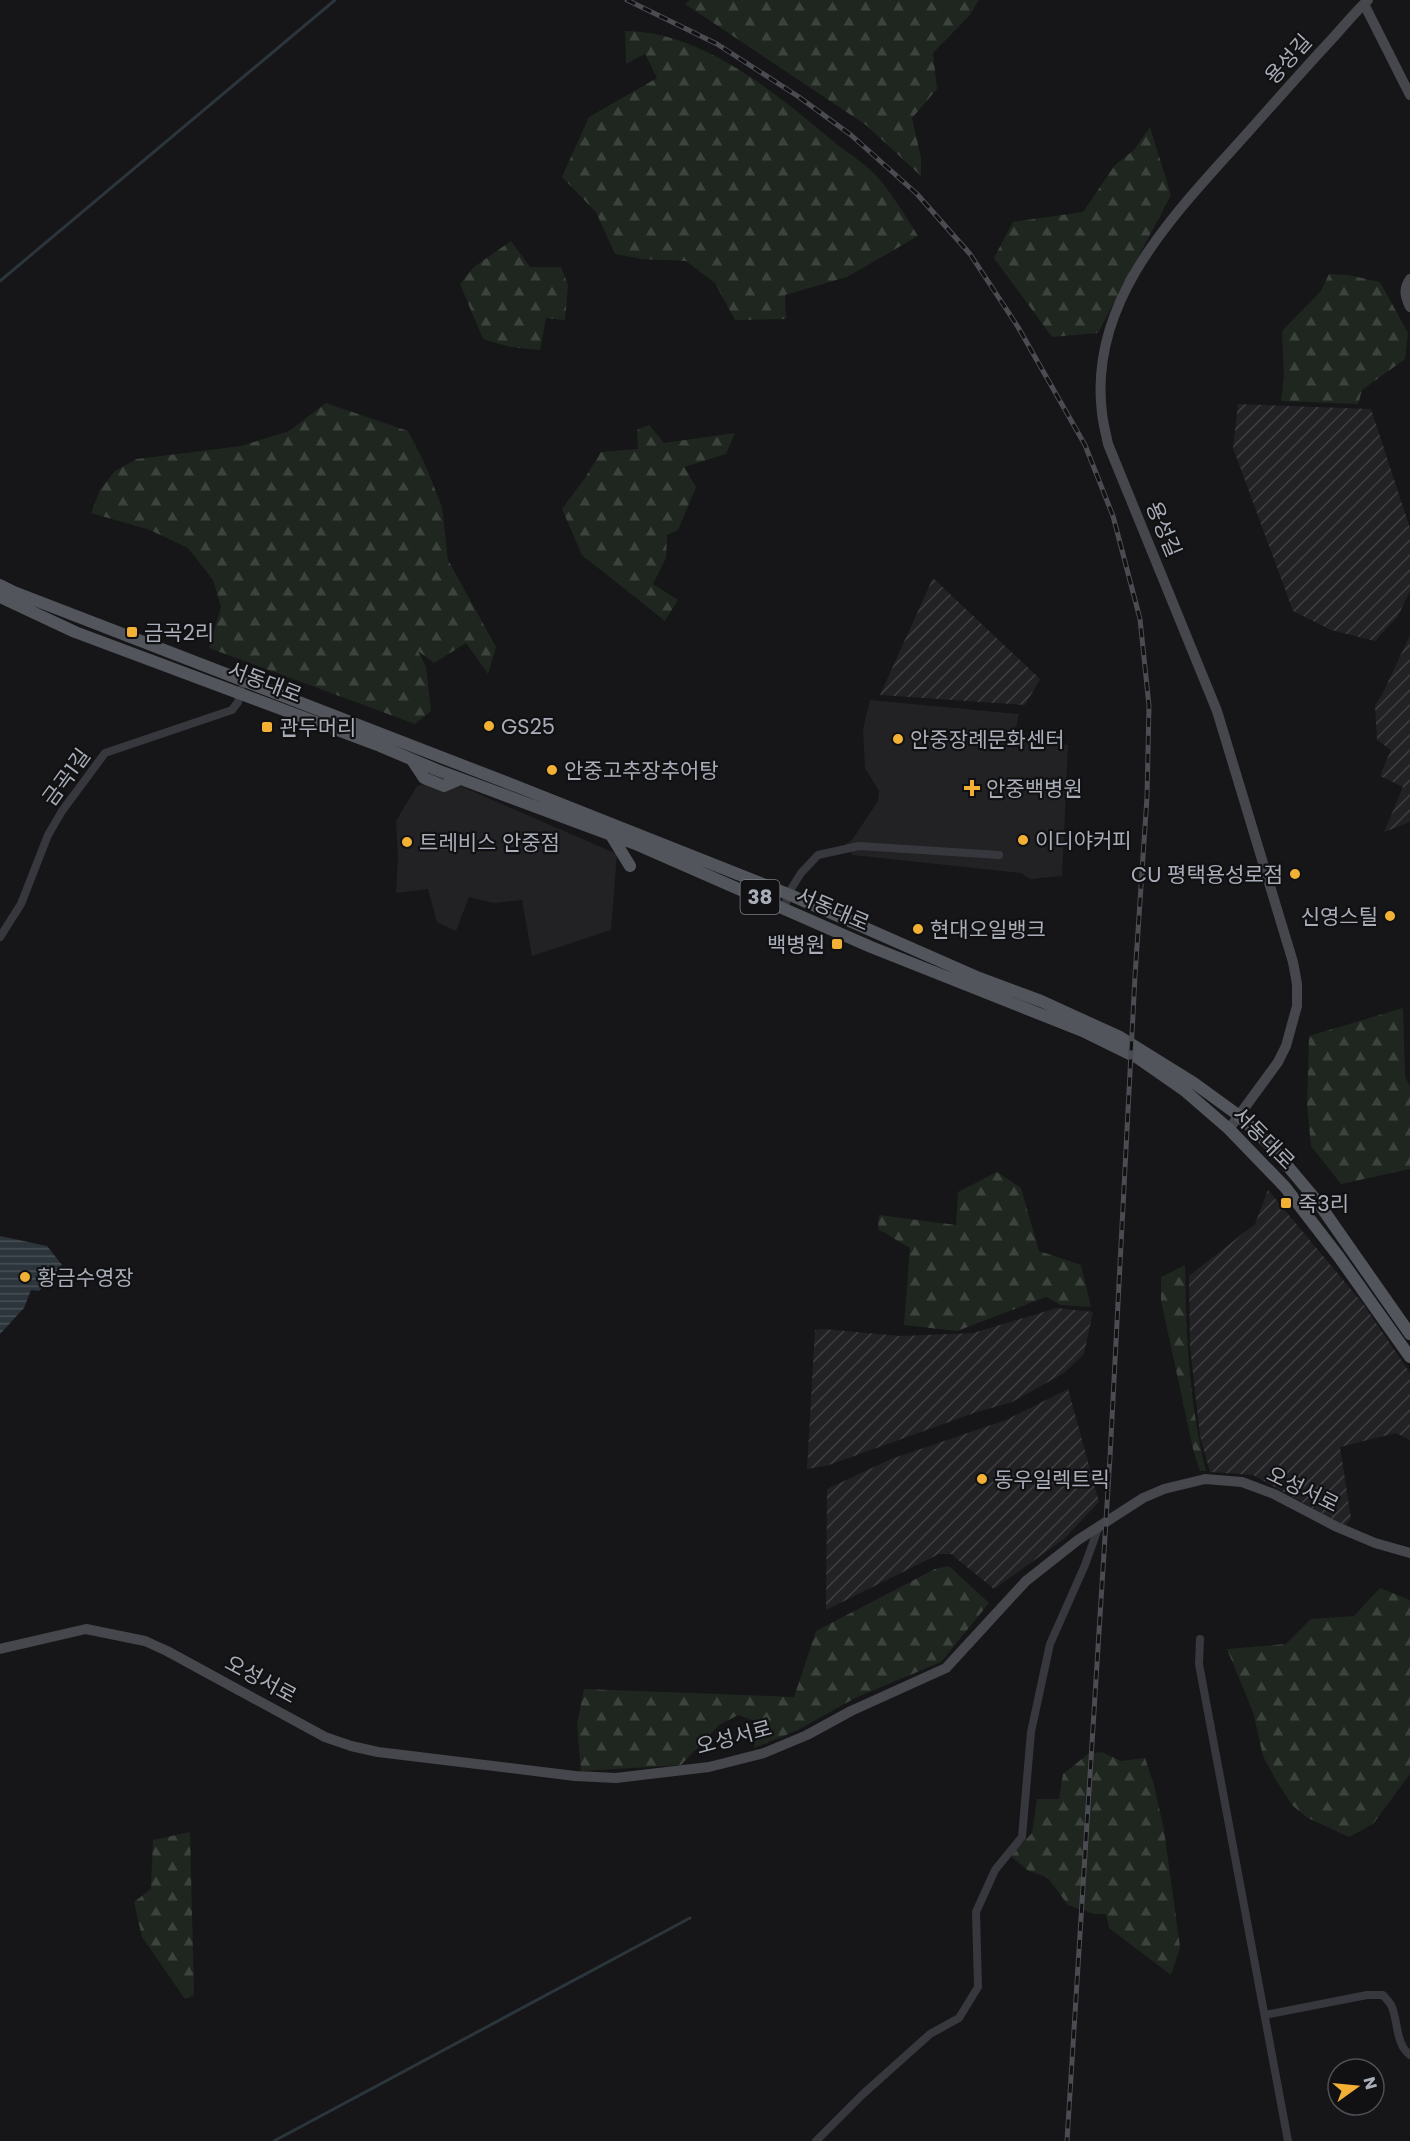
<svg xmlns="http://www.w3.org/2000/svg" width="1410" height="2141" viewBox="0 0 1410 2141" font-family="Poppins,'Noto Sans KR',sans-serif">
	<defs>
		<pattern id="industrial-furrows" width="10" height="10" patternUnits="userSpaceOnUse" patternTransform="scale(1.5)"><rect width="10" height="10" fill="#222225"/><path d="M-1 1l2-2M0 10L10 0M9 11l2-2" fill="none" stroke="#3f3f43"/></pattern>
		<pattern id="forest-firs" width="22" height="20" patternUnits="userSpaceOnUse" patternTransform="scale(1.5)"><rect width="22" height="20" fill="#1e261f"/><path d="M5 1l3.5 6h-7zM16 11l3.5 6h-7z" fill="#3c433d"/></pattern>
		<pattern id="water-rules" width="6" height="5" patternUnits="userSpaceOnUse" patternTransform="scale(1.5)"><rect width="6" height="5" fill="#2c353c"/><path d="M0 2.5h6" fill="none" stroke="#485056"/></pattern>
	</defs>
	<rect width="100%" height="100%" fill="#161618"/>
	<path fill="#222225" d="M870,700L1019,714L1014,736L1068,745L1062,876L1030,879L1021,873L853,855L844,845L852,840L878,801L879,791L865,768L863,729Z
		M444,779L617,854L611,930L532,956L522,900L494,903L469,897L456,931L437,922L428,889L396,893L398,858L396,821L417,786Z"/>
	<path fill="url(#industrial-furrows)" d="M1238,404L1371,409L1410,528V591L1398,616L1375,641L1331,630L1293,611L1233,448Z
		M933,578L1040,679L1025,705L880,695Z
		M1410,635V822L1384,832L1403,787L1380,776L1391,750L1377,740L1375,705L1382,695Z
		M1268,1190L1364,1305L1410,1373V1440L1396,1433L1340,1447L1351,1518L1345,1526L1253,1475L1210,1472L1200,1436L1190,1346L1189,1276L1255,1224Z
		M1057,1308L1093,1312L1084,1354L1064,1373L1012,1402L974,1413L829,1465L807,1469L815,1330L823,1329L901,1336L973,1333Z
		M1068,1389L1099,1502L1064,1539L994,1589L951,1554H939L826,1610L827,1489L891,1459L1006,1420Z"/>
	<path fill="url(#forest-firs)" d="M690,0H979L969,16L933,53L937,89L912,118L921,158V176L866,125L685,4Z
		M625,31C702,31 777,94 834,142C849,154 868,165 880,180C894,197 906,217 918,236L847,277L785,295L786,319L735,320L715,283L686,261L641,259L615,254L596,212L562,177L589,117L657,78L645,54L626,64Z
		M1150,127L1171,195L1098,333L1052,337L994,258L1013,222L1083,212L1115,165L1134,150Z
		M511,241L530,267H561L568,285L565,320L546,318L540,350L510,347L483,339L460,284L474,267Z
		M1329,274L1348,275L1380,282L1408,333L1405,359L1362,390L1358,404L1281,401L1284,375L1282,331L1321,291Z
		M326,403L408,431L424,462L442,507L448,560L496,647L488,674L466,643L434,663L418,651L426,667L431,711L415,724L209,648L221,607L213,580L188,548L150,530L91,513L100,490L115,471L137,459L241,446L289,431Z
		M649,425L664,443L735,433L726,454L684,467L696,487L678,530L667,535L666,558L653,584L678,600L665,621L582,555L562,509L585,478L601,452L638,449L637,430Z
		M1403,1008L1405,1077L1410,1086V1169L1341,1184L1311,1146L1307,1105L1309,1036Z
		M997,1172L1021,1188L1039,1251L1081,1265L1091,1307L1061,1305L1046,1297L957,1331L904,1325L910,1248L878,1229L879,1215L956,1225L958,1192Z
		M1185,1265C1186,1336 1189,1402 1206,1471H1200L1193,1449L1161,1300V1277Z
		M949,1566L989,1603L941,1662L855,1698L798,1730L754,1748L758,1722L738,1715L719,1725L681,1765L581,1771L577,1724L584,1689L794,1697L816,1631L935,1569Z
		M1380,1588L1410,1600V1774L1373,1824L1349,1837L1308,1818L1293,1806L1277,1782L1263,1756L1253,1712L1227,1649L1286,1644L1311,1619L1354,1616Z
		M1102,1752L1121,1761L1145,1758L1154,1785L1164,1830L1180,1947L1171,1975L1109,1928L1106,1914H1094L1068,1905L1048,1878L1027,1870L1011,1856L1032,1833L1037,1799H1059L1063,1774L1088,1754Z
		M190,1832L194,1995L185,1999L142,1937L134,1902L151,1889L153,1840Z"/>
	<path fill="url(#water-rules)" d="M0,1236L47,1246L62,1265L39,1291L31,1290L24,1308L0,1334Z"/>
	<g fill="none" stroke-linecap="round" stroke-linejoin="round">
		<path stroke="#2c353c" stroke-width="3" d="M0,281L335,0
			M274,2141L690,1918"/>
		<path stroke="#37383d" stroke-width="8" d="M784,910L788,894L801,873L818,855L859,846L999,855
			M0,937L21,904L48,835L62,811L105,753L232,710L238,702L241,690
			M1200,1639L1199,1664L1288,2141
			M1265,2015L1367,1995H1383C1386,1999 1390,2002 1392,2007C1398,2022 1396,2045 1410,2055
			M816,2141L862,2095L930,2034L959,2018L978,1987L976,1912L995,1870L1022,1837L1031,1732L1050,1644L1085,1565L1099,1526"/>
		<path stroke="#45474d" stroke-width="10" d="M1364,4L1410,95
			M1410,279C1403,289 1405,296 1410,307
			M1229,1129L1278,1062L1286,1046L1297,1006V984L1293,962L1217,711L1108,444C1106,434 1103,423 1102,413C1087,293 1186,203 1258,121C1282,94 1306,67 1331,40C1343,27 1355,12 1368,0
			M0,1649L86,1629L145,1641L167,1651L325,1737L351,1746L378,1752L575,1776L616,1778L709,1767L764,1753L807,1735L851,1711L946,1668L1026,1581L1078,1540L1143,1498L1164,1489L1205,1479L1242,1482L1274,1494L1337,1527L1375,1543L1410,1553"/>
		<path stroke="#53555c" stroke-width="12" d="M0,585L14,592L521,788L788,894L979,978L1041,1001L1120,1037L1194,1083L1238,1115L1270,1145L1317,1201L1410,1334
			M0,597L75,632L380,746L437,770L638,845L871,947L1085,1032L1138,1058L1184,1090L1229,1129L1285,1187L1339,1257L1410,1357
			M412,760L424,778L444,786L460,779
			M611,835L630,866"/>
		<defs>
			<path id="rail" d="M627,0L717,44L799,97L851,135L917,194L970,254L1018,327L1085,445L1113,516L1140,619L1149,706L1147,797L1135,976L1110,1457L1067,2141"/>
		</defs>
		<use href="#rail" stroke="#4a4c52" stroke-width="5"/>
		<use href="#rail" stroke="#111113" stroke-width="3" stroke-dasharray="9" stroke-linecap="butt"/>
	</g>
	<g fill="#f2b134" stroke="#111113" stroke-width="2">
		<rect x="126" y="626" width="12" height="12" rx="3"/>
		<circle cx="489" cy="726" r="6"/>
		<rect x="261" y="721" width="12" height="12" rx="3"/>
		<circle cx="898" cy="739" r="6"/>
		<circle cx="552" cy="770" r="6"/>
		<path d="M969 779h6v6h6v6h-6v6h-6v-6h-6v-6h6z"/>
		<circle cx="1023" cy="840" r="6"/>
		<circle cx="407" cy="842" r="6"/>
		<circle cx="1295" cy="874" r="6"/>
		<circle cx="1390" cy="916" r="6"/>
		<circle cx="918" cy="929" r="6"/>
		<rect x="831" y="938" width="12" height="12" rx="3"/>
		<rect x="1280" y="1197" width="12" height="12" rx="3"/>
		<circle cx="25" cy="1277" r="6"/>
		<circle cx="982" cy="1479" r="6"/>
	</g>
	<g text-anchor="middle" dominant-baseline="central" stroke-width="4.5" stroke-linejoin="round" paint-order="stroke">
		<rect fill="#111113" stroke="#7b7e86" stroke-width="1.5" x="740.5" y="880" width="39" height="34" rx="4.5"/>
		<g font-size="20" font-weight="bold" fill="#a8adb8">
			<text x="760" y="897">38</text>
		</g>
		<g font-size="21" fill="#a8adb8" stroke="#111113">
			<text transform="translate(1288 59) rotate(-48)">용성길</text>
			<text transform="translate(1164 529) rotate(67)">용성길</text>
			<text transform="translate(265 682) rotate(21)">서동대로</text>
			<text transform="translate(66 777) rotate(-54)">금곡1길</text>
			<text transform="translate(833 909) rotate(23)">서동대로</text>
			<text transform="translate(1264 1138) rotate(45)">서동대로</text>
			<text transform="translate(1303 1489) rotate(26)">오성서로</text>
			<text transform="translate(261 1679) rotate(28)">오성서로</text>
			<text transform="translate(734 1737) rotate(-15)">오성서로</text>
		</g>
		<g font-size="21" fill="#a8adb8" stroke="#111113" text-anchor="start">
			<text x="144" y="632">금곡2리</text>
			<text x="501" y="726">GS25</text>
			<text x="279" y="727">관두머리</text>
			<text x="910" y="739">안중장례문화센터</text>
			<text x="564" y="770">안중고추장추어탕</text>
			<text x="986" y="788">안중백병원</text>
			<text x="1035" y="840">이디야커피</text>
			<text x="419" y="842">트레비스 안중점</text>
			<text x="1283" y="874" text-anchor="end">CU 평택용성로점</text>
			<text x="1378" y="916" text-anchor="end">신영스틸</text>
			<text x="930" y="929">현대오일뱅크</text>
			<text x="825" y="944" text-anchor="end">백병원</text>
			<text x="1298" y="1203">죽3리</text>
			<text x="37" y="1277">황금수영장</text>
			<text x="994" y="1479">동우일렉트릭</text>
		</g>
	</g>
	<g transform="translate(1356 2087) rotate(75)"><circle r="28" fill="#111113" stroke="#4d4f55" stroke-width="1.5"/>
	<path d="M0-4.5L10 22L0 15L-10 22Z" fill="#f2b134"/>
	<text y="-9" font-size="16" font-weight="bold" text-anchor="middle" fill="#a8adb8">N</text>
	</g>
</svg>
